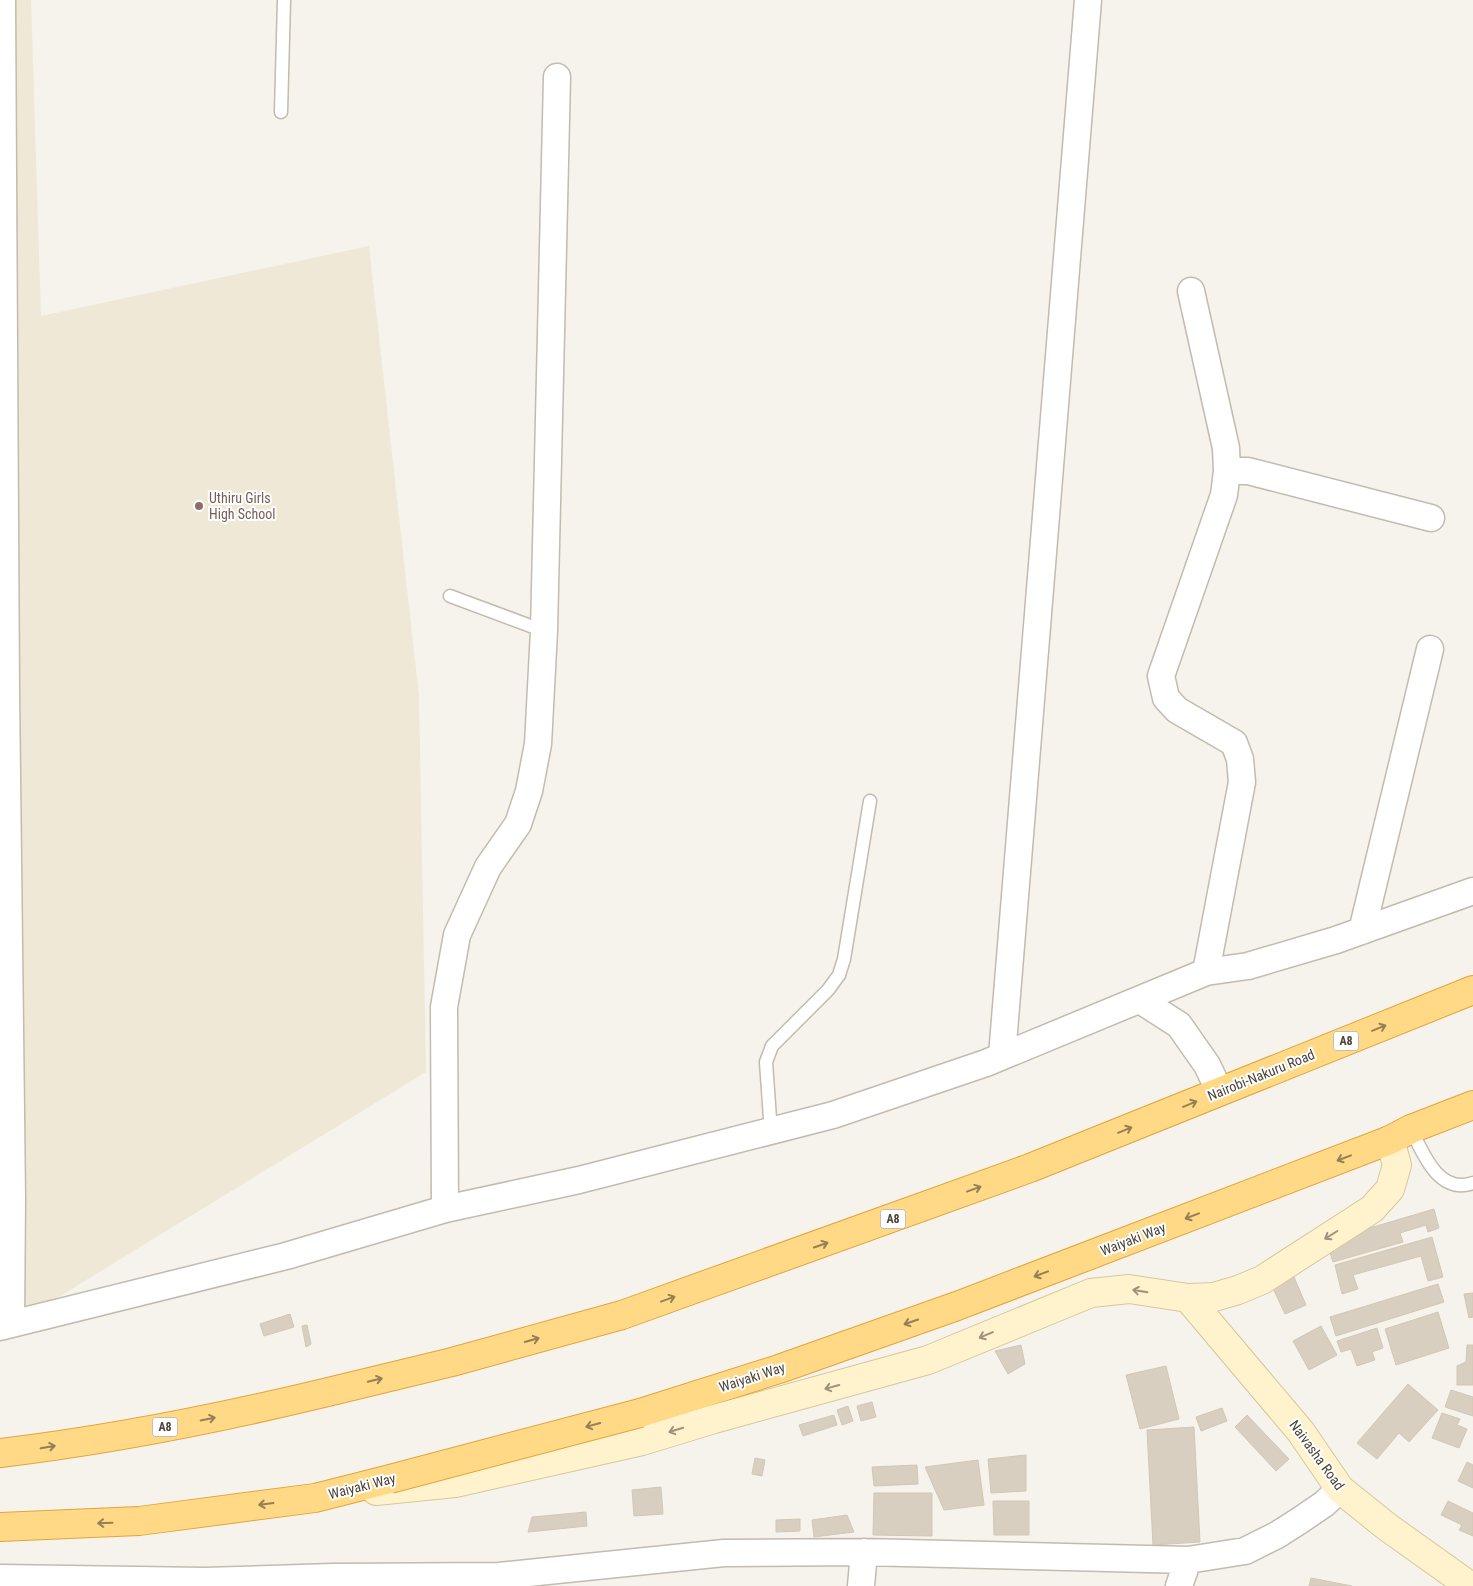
<svg xmlns="http://www.w3.org/2000/svg" width="1473" height="1586" viewBox="0 0 1473 1586" font-family="'Roboto Condensed',sans-serif">
	<rect width="100%" height="100%" fill="#f6f3ec"/>
	<path fill="#efe8d6" d="M0,0H31L41,316L369,246L419,696L426,1072L52,1301L0,1312Z"/>
	<path fill="#d8cfc1" stroke="#d3c7b4" d="M1434,1209L1439,1228L1428,1232L1426,1225L1400,1233L1403,1242L1333,1262L1326,1241Z
		M1432,1237L1443,1277L1428,1281L1421,1256L1353,1275L1358,1289L1342,1294L1335,1265Z
		M1294,1277L1306,1305L1285,1314L1272,1286Z
		M1438,1284L1444,1302L1336,1336L1330,1317Z
		M1473,1293V1317L1469,1318L1464,1294Z
		M1438,1312L1449,1348L1396,1365L1385,1329Z
		M290,1314L294,1327L264,1336L260,1324Z
		M307,1325L311,1344L306,1347L302,1326Z
		M1321,1326L1337,1355L1309,1370L1293,1341Z
		M1377,1328L1383,1348L1372,1352L1375,1360L1357,1366L1351,1349L1341,1352L1337,1341Z
		M1021,1345L1025,1364L1008,1374L995,1351Z
		M1467,1345H1473V1385H1457V1366L1466,1362Z
		M1166,1366L1179,1419L1140,1429L1126,1375Z
		M1408,1384L1438,1410L1409,1442L1399,1433L1377,1459L1357,1443Z
		M1451,1390L1473,1397V1416L1445,1407Z
		M872,1402L876,1417L861,1421L857,1406Z
		M848,1406L853,1421L842,1425L837,1410Z
		M1222,1408L1227,1421L1201,1431L1196,1417Z
		M1442,1413L1460,1419L1457,1425L1467,1429L1459,1448L1432,1438Z
		M834,1415L837,1425L803,1436L799,1425Z
		M1247,1415L1289,1459L1276,1471L1235,1427Z
		M1194,1427L1200,1542L1153,1545L1147,1430Z
		M1026,1455V1491L991,1493L988,1459Z
		M755,1458L765,1460L762,1476L752,1474Z
		M978,1460L984,1505L944,1510L925,1467Z
		M1467,1462L1473,1465V1488L1458,1481Z
		M917,1465L918,1484L874,1486L872,1467Z
		M661,1487L663,1514L634,1516L632,1490Z
		M874,1493H932V1536L873,1535Z
		M993,1501H1029V1535H994Z
		M1448,1501L1473,1513V1536L1459,1530L1462,1525L1441,1515Z
		M586,1512L587,1526L528,1532L532,1517Z
		M847,1515L854,1532L814,1537L812,1520Z
		M800,1519V1531L776,1532V1520Z
		M1311,1578L1352,1586H1309Z"/>
	<g fill="none" stroke-linecap="round" stroke-linejoin="round">
		<defs>
			<path id="service" d="M281,112L284,0
				M450,596L544,631
				M1411,1129C1423,1154 1439,1195 1473,1183
				M771,1133L766,1062L772,1046L828,990L839,975L844,959L870,801"/>
			<path id="minor" d="M2,0L6,691L12,1198L11,1324
				M1191,291L1226,448L1227,471L1224,495L1161,676L1166,698L1177,710L1234,743L1240,759L1242,782L1206,972
				M1227,471H1248L1431,518
				M1362,931L1430,649
				M1140,1000L1179,1025L1207,1065L1220,1092
				M1002,1056L1088,0
				M445,1209L444,1007L457,935L488,867L518,824L529,791L538,744L544,631L557,77
				M0,1327L286,1256L445,1209L579,1180L833,1115L986,1063L1206,972L1248,966L1336,940L1473,891
				M0,1578L205,1581L333,1577L499,1576L724,1553L864,1552L1188,1560L1245,1551L1277,1535L1299,1521L1324,1504L1340,1489
				M861,1586L864,1552
				M1179,1586L1188,1560"/>
			<path id="secondary" d="M1188,1298L1301,1432L1340,1489L1386,1526L1470,1586
				M376,1491L455,1483L642,1441L714,1419L928,1360L1091,1293L1129,1289L1188,1298L1214,1297L1238,1290L1262,1280L1372,1209L1390,1189L1397,1165L1390,1140"/>
			<path id="trunk" d="M622,1315L1030,1168L1473,990
				M640,1413L779,1369L957,1306L1390,1140L1411,1129L1473,1105
				M0,1453C110,1440 220,1418 328,1392
				M0,1527L139,1521L315,1498L390,1479"/>
		</defs>
		<use href="#service" stroke="#c2bbae" stroke-width="15"/>
		<use href="#minor" stroke="#c2bbae" stroke-width="29"/>
		<use href="#secondary" stroke="#d6c79b" stroke-width="30"/>
		<use href="#trunk" stroke="#e0a43c" stroke-width="30"/>
		<use href="#service" stroke="#fff" stroke-width="12"/>
		<use href="#minor" stroke="#fff" stroke-width="26"/>
		<use href="#secondary" stroke="#fff3cd" stroke-width="28"/>
		<use href="#trunk" stroke="#ffd985" stroke-width="28"/>
		<defs>
			<path id="trunk-bridge" d="M328,1392L452,1362L622,1315
				M390,1479L640,1413"/>
		</defs>
		<use href="#trunk-bridge" stroke="#e0a43c" stroke-width="30" stroke-linecap="butt"/>
		<use href="#trunk-bridge" stroke="#ffd985" stroke-width="28"/>
	</g>
	<defs><path id="oneway-shaft" d="M-6 0H5M1.5-3L5.5 0L1.5 3" fill="none" stroke-width="1.6" stroke-linecap="round" stroke-linejoin="round" transform="scale(1.25)"/></defs>
	<g stroke="#938057">
		<use href="#oneway-shaft" transform="translate(1379 1028) rotate(-22)"/>
		<use href="#oneway-shaft" transform="translate(1190 1104) rotate(-22)"/>
		<use href="#oneway-shaft" transform="translate(1125 1130) rotate(-22)"/>
		<use href="#oneway-shaft" transform="translate(1344 1158) rotate(159)"/>
		<use href="#oneway-shaft" transform="translate(974 1189) rotate(-20)"/>
		<use href="#oneway-shaft" transform="translate(1192 1216) rotate(159)"/>
		<use href="#oneway-shaft" transform="translate(821 1245) rotate(-19)"/>
		<use href="#oneway-shaft" transform="translate(1041 1274) rotate(159)"/>
		<use href="#oneway-shaft" transform="translate(668 1299) rotate(-20)"/>
		<use href="#oneway-shaft" transform="translate(911 1322) rotate(161)"/>
		<use href="#oneway-shaft" transform="translate(532 1340) rotate(-16)"/>
		<use href="#oneway-shaft" transform="translate(375 1380) rotate(-13)"/>
		<use href="#oneway-shaft" transform="translate(208 1419) rotate(-11)"/>
		<use href="#oneway-shaft" transform="translate(593 1425) rotate(165)"/>
		<use href="#oneway-shaft" transform="translate(48 1447) rotate(-10)"/>
		<use href="#oneway-shaft" transform="translate(266 1504) rotate(173)"/>
		<use href="#oneway-shaft" transform="translate(105 1523) rotate(178)"/>
	</g>
	<g stroke="#9c937c">
		<use href="#oneway-shaft" transform="translate(1331 1235) rotate(148)"/>
		<use href="#oneway-shaft" transform="translate(1140 1291) rotate(-171)"/>
		<use href="#oneway-shaft" transform="translate(986 1335) rotate(157)"/>
		<use href="#oneway-shaft" transform="translate(832 1387) rotate(165)"/>
		<use href="#oneway-shaft" transform="translate(676 1430) rotate(163)"/>
	</g>
	<circle fill="#8d6e63" stroke="#fff" stroke-width="2" cx="199" cy="506" r="5"/>
	<g text-anchor="middle" dominant-baseline="central" stroke-width="4" stroke-linejoin="round" paint-order="stroke">
		<g fill="#fff" stroke="#817c74" stroke-width="1">
			<rect x="1333.5" y="1031.5" width="25" height="19" rx="4"/>
			<rect x="880.5" y="1209.5" width="25" height="19" rx="4"/>
			<rect x="152.5" y="1417.5" width="25" height="19" rx="4"/>
		</g>
		<g font-size="12" font-weight="bold" fill="#4b4439">
			<text x="1346" y="1041">A8</text>
			<text x="893" y="1219">A8</text>
			<text x="165" y="1427">A8</text>
		</g>
		<g font-size="14" fill="#785e54" stroke="#fff" text-anchor="start">
			<text x="209" y="498">Uthiru Girls<tspan x="209" dy="16">High School</tspan></text>
		</g>
		<g font-size="14" fill="#4b4439" stroke="#fff">
			<text transform="translate(1261 1075) rotate(-22)">Nairobi-Nakuru Road</text>
			<text transform="translate(1133 1239) rotate(-21)">Waiyaki Way</text>
			<text transform="translate(752 1377) rotate(-18)">Waiyaki Way</text>
			<text transform="translate(1317 1455) rotate(54)">Naivasha Road</text>
			<text transform="translate(362 1486) rotate(-14)">Waiyaki Way</text>
		</g>
	</g>
</svg>
